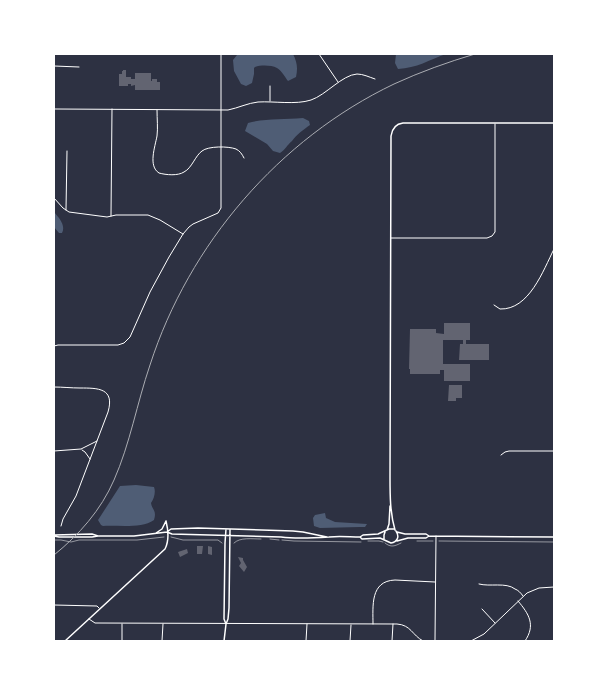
<svg xmlns="http://www.w3.org/2000/svg" width="608" height="695" viewBox="0 0 608 695" font-family="'Crimson Pro',serif">
	<rect width="100%" height="100%" fill="#2d3142"/>
	<path fill="#4f5d75" d="M239,54H293C297,62 298,68 296,77L288,81C285,77 282,71 277,68C271,65 261,65 255,67L254,68V74L252,83L246,86L241,84L234,71L233,60L237,55Z
		M396,54H446C429,60 417,68 398,69L395,63Z
		M303,118L309,121L310,125C303,130 297,134 292,141C287,145 285,150 280,153L273,151L267,144L245,131L248,123C266,118 284,120 303,118Z
		M54,212C59,218 66,225 62,233H59L54,227Z
		M136,485L154,487C156,492 154,499 151,503C152,510 157,510 154,520C141,529 118,525 103,526L101,525L98,520L100,517L120,486Z
		M325,513L326,518L335,522L367,524L365,527H360L320,528L314,526L313,518L315,515Z"/>
	<path fill="#626471" d="M123,70H126V77H131V79H135V73H151V81H152V79H157V82H160V90H135V85L131,86V84H128V86H119V74H122V71H123Z
		M444,323H470V340H466V344H489V360H459L460,344H463V340H443V364H470V381H444V370H440V374H410V369H409L410,329H436V333L444,334Z
		M449,385H462V398H456V401H448Z
		M197,546H203L202,554H197Z
		M208,546L212,547V555L208,554Z
		M187,549L188,553L180,557L178,552Z
		M238,557L243,558V560L247,567L244,572L239,566L241,563Z"/>
	<g fill="none" stroke-linecap="round" stroke-linejoin="round">
		<path stroke="#fff" stroke-width="0.5" d="M171,537L183,540H218L222,543
			M270,539L279,540
			M54,540H61L71,542L79,540H137L164,537
			M282,540L294,541L361,542
			M368,541H379L383,542
			M417,541H433
			M439,541L554,542
			M234,543C240,537 252,539 261,539
			M385,543C391,548 395,546 401,543"/>
		<path stroke="#fff" stroke-width="1" d="M319,54L338,82
			M54,66L79,67
			M270,86V101
			M54,109L228,110C238,108 248,103 258,102C274,101 296,105 311,100C326,95 342,75 357,74C363,74 369,77 375,79
			M157,110C157,119 158,128 157,136C155,147 148,166 159,173C166,175 178,176 184,172C192,168 195,156 202,151C208,146 228,146 236,149C240,151 242,154 244,158
			M54,198L63,208L69,212L107,217L116,215H148L160,220L183,234
			M66,210L67,151
			M111,216L112,109
			M391,238H487L492,236L495,232V124
			M494,305L500,309C529,310 543,271 554,249
			M54,346L58,345H118L124,343L130,337L150,292L169,257L183,234L189,227L193,224L218,213L221,208V54
			M54,387C63,387 71,388 80,388C98,388 115,388 108,412L76,496L63,519L61,526
			M82,450L85,452L90,459
			M54,451L81,449L97,441
			M501,455L505,452L509,451H554
			M479,584C490,587 506,582 515,589C518,590 521,593 523,596
			M518,601C529,614 536,625 525,641
			M54,605L97,606L99,608
			M482,609L495,623
			M89,619L95,623L397,624C411,625 412,635 423,641
			M373,624C373,606 370,581 395,580L435,582
			M122,641V624
			M162,641L163,624
			M306,641L307,624
			M350,641L351,625
			M392,641L393,624
			M435,641L436,536
			M471,641L484,634L527,593L539,588L554,587"/>
		<path stroke="#fff" stroke-width="1.5" d="M387,530L389,524L390,506
			M395,530C390,513 390,495 390,477L391,136C392,129 395,124 403,123H554
			M167,532L172,534L281,537C297,539 313,538 329,537C339,536 350,537 360,537L362,539L380,538L391,543C397,542 400,537 396,531
			M397,532L405,534H426L429,536
			M156,533L162,529L166,521
			M54,535L92,534L98,536L92,537H59L54,536
			M98,536H134L167,532L171,529L198,528L293,531L303,532L327,537
			M360,537L363,535L378,534L389,529H394
			M384,540V535L385,532
			M397,541L408,538H426L429,536L554,537
			M226,624L224,619L225,543L226,529
			M65,641L165,549C169,541 168,529 166,521
			M224,641L226,624L228,619L229,608L230,530"/>
		<path stroke="#abadb3" stroke-width="1" d="M54,555C79,535 101,510 114,480C130,444 137,403 150,365C189,244 279,139 394,84C420,72 448,62 475,54"/>
	</g>
	<rect width="608" height="695" fill="none" stroke="#ffffff" stroke-width="110"/>
</svg>
